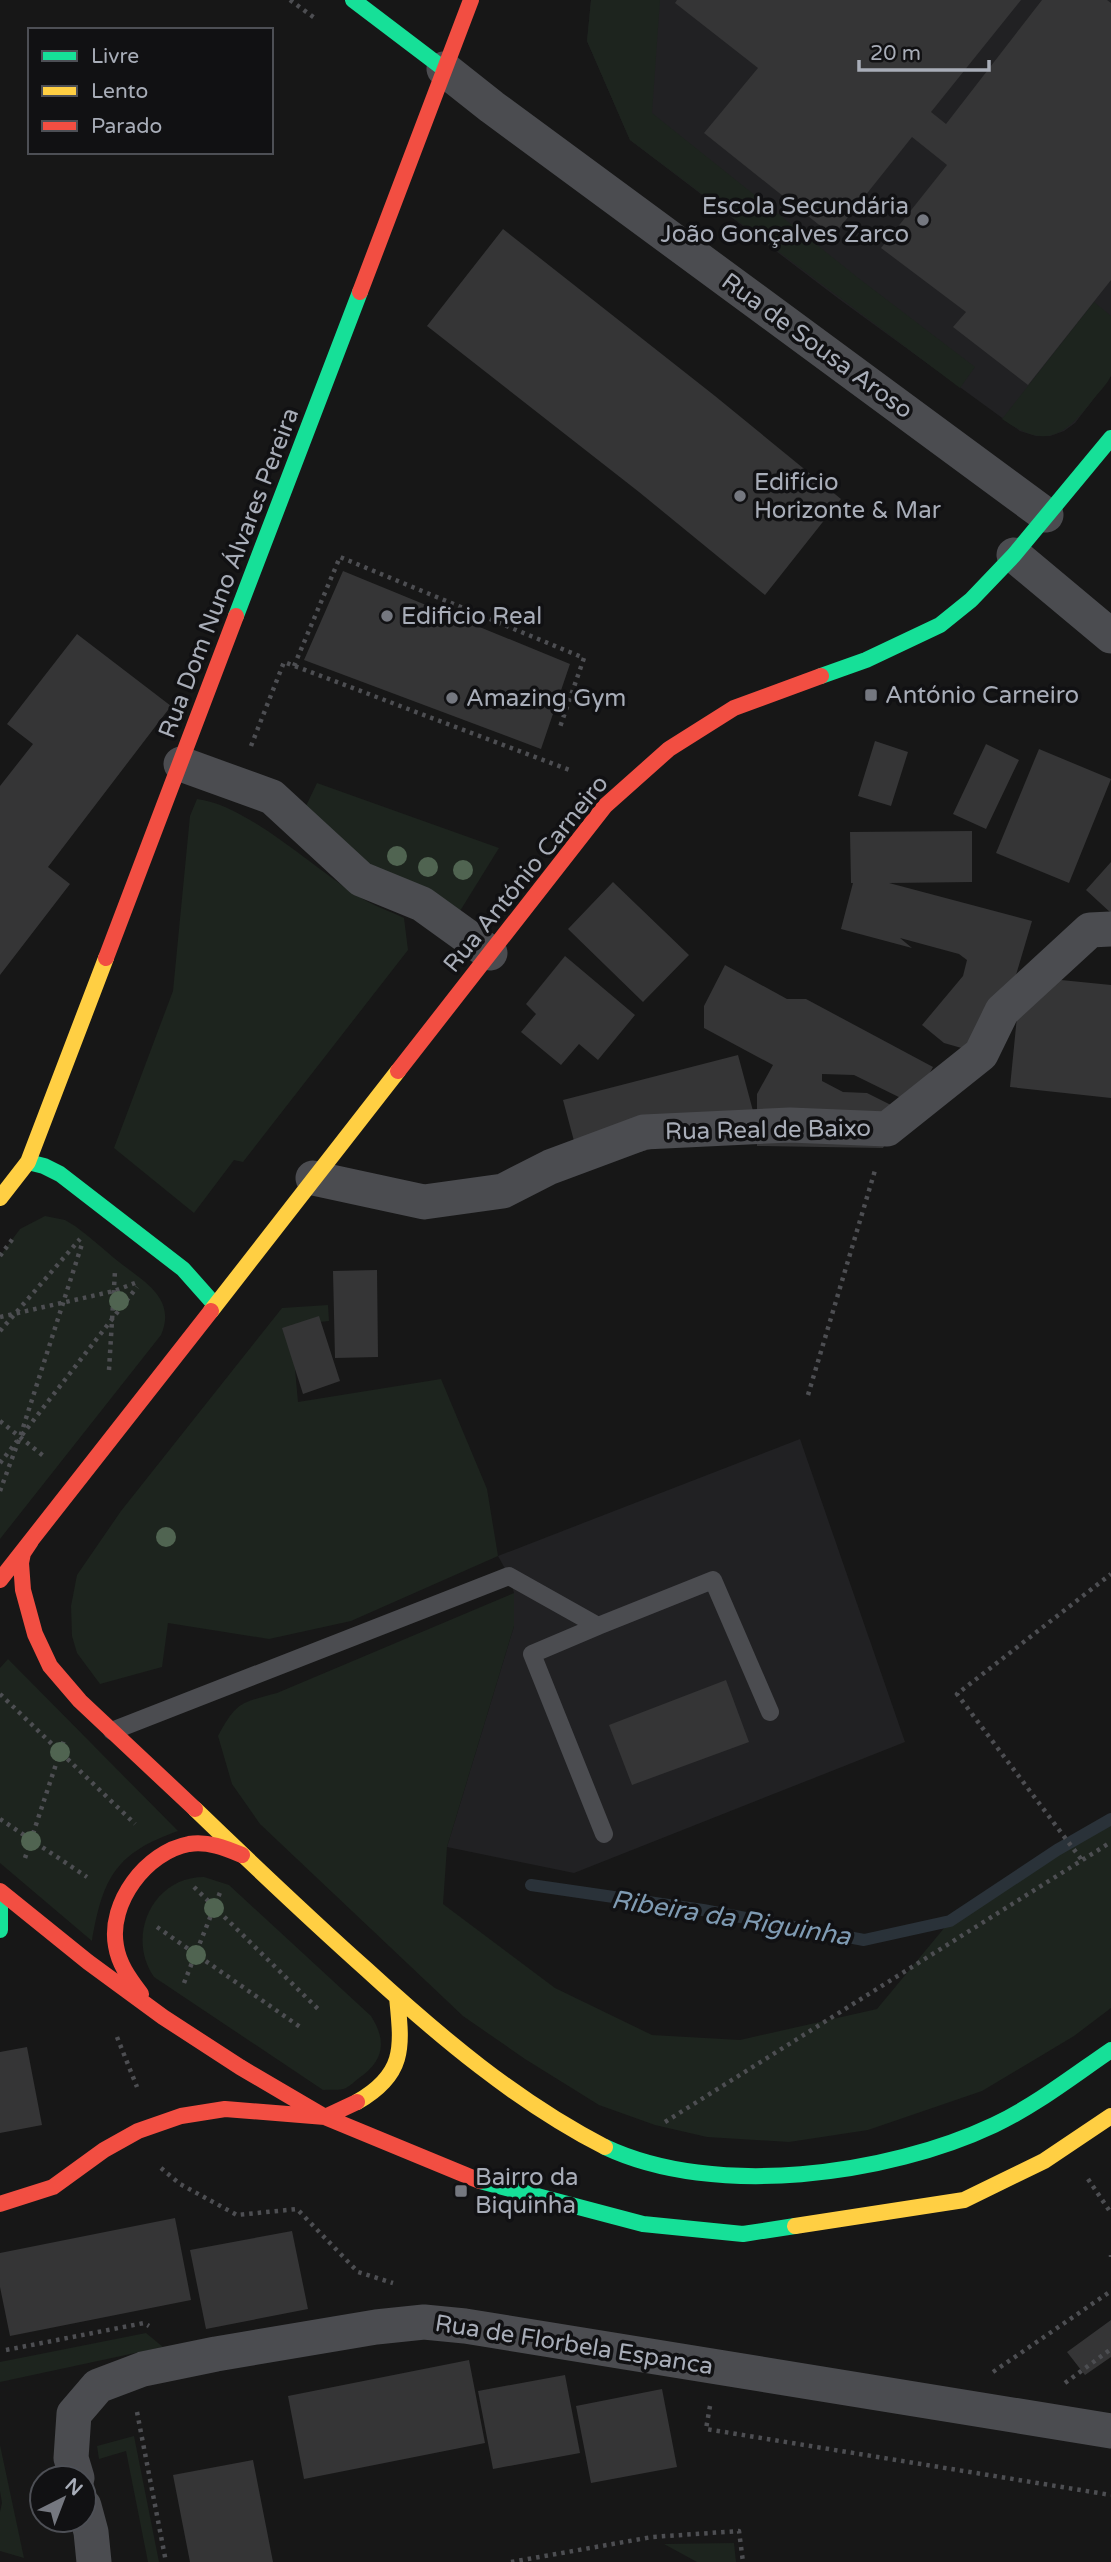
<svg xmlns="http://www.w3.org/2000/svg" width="1111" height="2562" viewBox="0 0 1111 2562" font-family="'Varela Round',sans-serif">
	<rect width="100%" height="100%" fill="#171717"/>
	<path fill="#212123" d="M591,0H1111V376L1075,423L1064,431L1050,436H1036L1020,431L839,299L630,140L587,41Z
		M800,1439L905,1742L574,1873L447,1847L514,1626V1593L509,1576L498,1556Z"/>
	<path fill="#1d241e" d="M591,0H660L652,113L857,277L975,367L960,388L630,140L587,41Z
		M1094,302L1111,316C1111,330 1111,363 1111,375C1108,384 1097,394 1092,401C1062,439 1044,448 1002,419Z
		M317,783L499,848L460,911L373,871L305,808Z
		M197,799C248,805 315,870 360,897C373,906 390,911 404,918L408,950L243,1162L234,1160L194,1213L114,1148L173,991L190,816Z
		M45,1216L65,1220L75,1226C89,1236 101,1247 114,1258C139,1279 178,1296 161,1335L0,1539V1256L20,1229Z
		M328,1305L329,1321L291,1325L298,1402L441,1379L487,1489L498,1556L351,1621L269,1639L168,1623L162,1667L100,1684L77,1653L72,1636L71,1606L77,1575L121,1511L282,1308Z
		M514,1593V1626L447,1847L443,1904L555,1988L652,2035L740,2040L877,2009L950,1921L1057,1850L1111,1820V2008L1074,2036L982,2091L868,2130L789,2142L707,2137L655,2125L599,2105L525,2059L463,2016L260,1824L232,1784L218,1736C237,1701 241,1703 277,1693Z
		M8,1659L178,1831C116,1853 103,1877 92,1941L0,1863V1668Z
		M204,1877L229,1885L371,2016C387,2041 384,2061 359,2078C355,2081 350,2086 346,2088C339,2091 330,2089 323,2090L154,1977C126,1937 152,1877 204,1877Z
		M146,2333L163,2347L0,2382V2362Z
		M134,2436L159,2562H148L126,2451L99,2459L97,2446Z
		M0,2445L24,2558L0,2551V2512L2,2503L0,2491Z
		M734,2543L736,2562H697L664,2544Z"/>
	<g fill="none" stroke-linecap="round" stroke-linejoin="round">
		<path stroke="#2a3239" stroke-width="12" d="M531,1885L703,1910L864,1940L950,1921L1057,1850L1111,1819"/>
	</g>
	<path fill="#353536" d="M677,0H1021L931,112L946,124L1042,0H1107L1111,3V280L1028,385L953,327L966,312L881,248L947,165L912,137L833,236L704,133L758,68L675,3Z
		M503,229L715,396L841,499L765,595L639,492L427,326Z
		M343,571L570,664L541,749L304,660Z
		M77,634L171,706L48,867L70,884L0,975V786L33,744L7,724Z
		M875,741L908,752L891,806L858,796Z
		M986,744L1019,760L986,829L953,814Z
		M1039,749L1111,779L1069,883L996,853Z
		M972,831V882L889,883L1032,921L1011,992L965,1049L944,1043L922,1025L963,976L967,960L959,954L900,938L912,948L841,929L853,883H851L850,832Z
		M1111,862V913L1086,890Z
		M613,882L689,955L643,1002L568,929Z
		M565,956L635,1015L598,1060L579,1044L561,1065L521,1032L536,1014L526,1004Z
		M725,965L787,999H806L933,1067L913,1104L854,1075L822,1074V1081L843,1092L867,1093L891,1105V1133L883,1148L757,1146V1094L773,1065L704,1028V1006Z
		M1021,976L1111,985V1098L1010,1087Z
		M738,1055L756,1122L581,1167L563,1100Z
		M377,1270L378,1357L335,1358L333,1271Z
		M319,1316L340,1381L303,1394L282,1328Z
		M726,1680L749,1742L632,1785L609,1725Z
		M27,2047L42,2125L0,2133V2052Z
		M175,2218L191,2300L10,2336L0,2287V2253Z
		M292,2231L308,2309L206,2329L190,2250Z
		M1111,2320V2357L1085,2375L1067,2352Z
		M469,2360L485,2443L304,2479L288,2396Z
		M565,2375L580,2453L493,2469L478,2391Z
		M662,2389L677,2467L591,2483L576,2406Z
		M253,2460L273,2562H190L173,2475Z"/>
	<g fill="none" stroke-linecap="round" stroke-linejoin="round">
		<path stroke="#4d4e52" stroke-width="4.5" stroke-dasharray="3.5 5" stroke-linecap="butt" d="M290,0L316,19
			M294,666L340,557L584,658L560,727
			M251,746L284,662L572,771
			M0,1256L14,1237
			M0,1317L114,1291L135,1283
			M0,1331L80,1239
			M109,1370L115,1271
			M808,1395L876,1167
			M0,1421L46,1458
			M22,1435L137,1287
			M0,1463L17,1441
			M0,1491L20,1437L82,1244
			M0,1694L135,1824
			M0,1819L87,1877
			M25,1858L64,1740
			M1081,1859L957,1694L1111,1574
			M194,1887L318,2009
			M157,1927L303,2029
			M184,1983L221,1890
			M117,2037L137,2087
			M665,2122L1111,1842
			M161,2168L180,2184L237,2215L297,2209L358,2272L393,2283
			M1088,2179L1111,2213
			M1111,2255V2257
			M6,2350L144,2323L149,2326
			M993,2372L1111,2291
			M1065,2383L1111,2349
			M710,2406L706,2429L1111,2495
			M137,2412L166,2562
			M511,2562L652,2537L739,2531L743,2562"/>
		<path stroke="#4b4c50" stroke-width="18" d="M598,1626L532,1654L604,1834
			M112,1731L509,1576L598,1626L713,1580L770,1712"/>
		<path stroke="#4b4c50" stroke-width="35" d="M444,69L492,107L1046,515
			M1014,555L1111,636
			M181,764L272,797L361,879L422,904L490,953
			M313,1178L424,1202L503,1191L550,1167L644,1132L790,1125L887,1129L981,1054L1002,1011L1090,930L1111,929
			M77,2478L71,2458L74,2414L98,2386L143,2369L216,2354L376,2327L424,2322L465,2326L1111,2431
			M84,2506L91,2532L94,2562"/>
		<path stroke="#16e098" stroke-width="16" d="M353,0L444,69
			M236,616L360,292
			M821,676L866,660L940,625L971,600L1014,555L1111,438
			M28,1162L44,1166L60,1174L183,1269L215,1305
			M0,1892V1930
			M605,2147C715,2199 888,2175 994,2125C1036,2105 1073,2076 1111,2050
			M480,2181L643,2224L743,2234L795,2226"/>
		<path stroke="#ffcf43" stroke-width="16" d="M0,1198L28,1162L106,958
			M211,1311L398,1071
			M195,1809C251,1863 308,1917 366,1969C439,2036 517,2102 605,2147
			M357,2102C406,2074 402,2047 397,1997
			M795,2226L964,2200L1044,2161L1111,2116"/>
		<path stroke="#f24e42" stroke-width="16" d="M360,292L471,0
			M106,958L236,616
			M398,1071L605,806L669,749L734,708L821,676
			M31,1541L23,1553L21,1563L23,1590L35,1634L50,1666L80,1701L195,1809
			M0,1580L211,1311
			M0,1891L88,1962L163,2017L240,2067L325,2117L480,2181
			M141,1994C130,1979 119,1965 116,1946C108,1903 146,1852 189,1844C208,1841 225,1848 242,1855
			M0,2204L53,2187L104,2150L138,2131L181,2116L225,2109L325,2117L357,2102"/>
	</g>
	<g fill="#506451">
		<circle cx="397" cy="856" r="10"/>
		<circle cx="428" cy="867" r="10"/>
		<circle cx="463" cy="870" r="10"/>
		<circle cx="119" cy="1301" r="10"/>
		<circle cx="166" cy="1537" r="10"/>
		<circle cx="60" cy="1752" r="10"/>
		<circle cx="31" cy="1841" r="10"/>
		<circle cx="214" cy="1908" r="10"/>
		<circle cx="196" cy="1955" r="10"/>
	</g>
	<g fill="#757880" stroke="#111113" stroke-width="2.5">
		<circle cx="923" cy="220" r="7"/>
		<circle cx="740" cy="496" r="7"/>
		<circle cx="387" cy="616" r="7"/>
		<rect x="864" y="688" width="14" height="14" rx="3.5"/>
		<circle cx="452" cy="698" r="7"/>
		<rect x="454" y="2184" width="14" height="14" rx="3.5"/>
	</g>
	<g text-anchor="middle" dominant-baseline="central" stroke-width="7" stroke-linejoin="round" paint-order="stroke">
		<g font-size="24" fill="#a8adb8" stroke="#111113" text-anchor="start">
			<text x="909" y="206" text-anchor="end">Escola Secundária<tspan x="909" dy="28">João Gonçalves Zarco</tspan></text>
			<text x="754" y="482">Edifício<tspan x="754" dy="28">Horizonte &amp; Mar</tspan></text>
			<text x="401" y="616">Edificio Real</text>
			<text x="885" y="695">António Carneiro</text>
			<text x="466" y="698">Amazing Gym</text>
			<text x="475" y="2177">Bairro da<tspan x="475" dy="28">Biquinha</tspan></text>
		</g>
		<g font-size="24" fill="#a8adb8" stroke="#111113">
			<text transform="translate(817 346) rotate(36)">Rua de Sousa Aroso</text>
			<text transform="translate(229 573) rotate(-69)">Rua Dom Nuno Álvares Pereira</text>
			<text transform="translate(526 874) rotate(-51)">Rua António Carneiro</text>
			<text transform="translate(768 1130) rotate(-1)">Rua Real de Baixo</text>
			<text transform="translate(574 2345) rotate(9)">Rua de Florbela Espanca</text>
		</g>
		<g font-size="26" font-style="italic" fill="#7f9bb3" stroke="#111113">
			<text transform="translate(731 1918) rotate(9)">Ribeira da Riguinha</text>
		</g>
	</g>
	<rect x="28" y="28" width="245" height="126" fill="#111113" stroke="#4d4f55" stroke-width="2"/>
	<rect x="42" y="51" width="35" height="10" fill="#16e098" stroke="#4d4f55" stroke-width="2"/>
	<text x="91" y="63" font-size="21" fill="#a8adb8">Livre</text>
	<rect x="42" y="86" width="35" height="10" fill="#ffcf43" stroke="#4d4f55" stroke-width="2"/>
	<text x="91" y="98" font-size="21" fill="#a8adb8">Lento</text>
	<rect x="42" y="121" width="35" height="10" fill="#f24e42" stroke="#4d4f55" stroke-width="2"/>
	<text x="91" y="133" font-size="21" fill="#a8adb8">Parado</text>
	<g transform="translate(63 2499) rotate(42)"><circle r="33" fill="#111113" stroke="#4d4f55" stroke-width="2"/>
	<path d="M0-5L12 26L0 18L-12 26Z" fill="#757880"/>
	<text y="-10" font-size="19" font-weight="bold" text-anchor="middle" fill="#a8adb8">N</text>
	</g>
	<path d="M859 60v10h130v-10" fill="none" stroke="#a8adb8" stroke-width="3.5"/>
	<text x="870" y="60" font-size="21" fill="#a8adb8" stroke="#111113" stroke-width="5" paint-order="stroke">20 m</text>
</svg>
